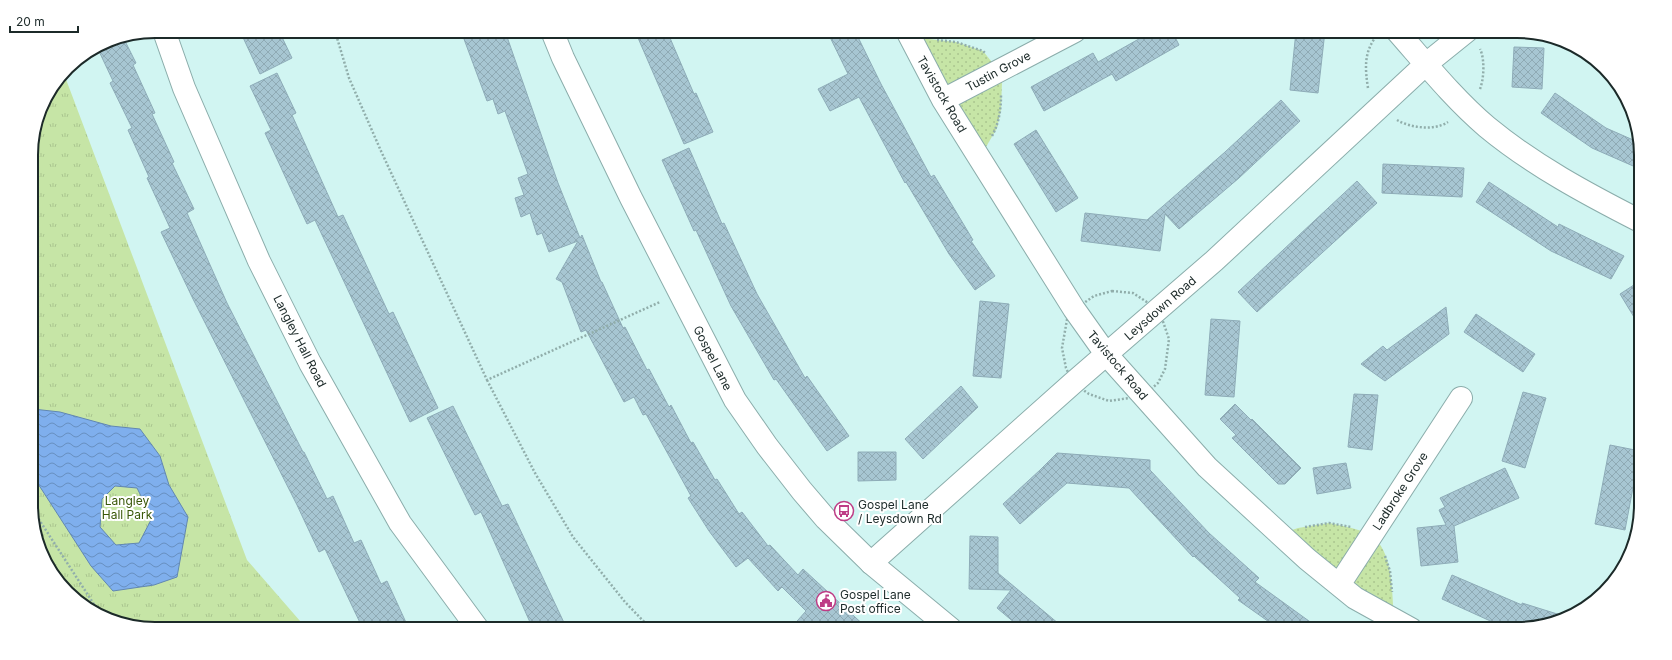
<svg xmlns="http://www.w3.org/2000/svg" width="1672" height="660" viewBox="0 0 1672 660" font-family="Inter,sans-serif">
	<defs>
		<pattern id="grass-dots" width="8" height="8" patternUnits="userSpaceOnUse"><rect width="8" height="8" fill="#c6e5a6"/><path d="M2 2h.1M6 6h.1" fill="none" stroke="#aac58f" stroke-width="1.8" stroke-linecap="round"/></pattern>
		<pattern id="park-tufts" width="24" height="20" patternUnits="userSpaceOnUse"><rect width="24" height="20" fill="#c6e5a6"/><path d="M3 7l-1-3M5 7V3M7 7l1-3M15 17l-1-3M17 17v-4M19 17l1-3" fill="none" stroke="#aac58f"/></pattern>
		<pattern id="water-waves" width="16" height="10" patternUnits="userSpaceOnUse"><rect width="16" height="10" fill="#7fafed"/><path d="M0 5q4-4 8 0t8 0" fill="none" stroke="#678fc0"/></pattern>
		<pattern id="building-cross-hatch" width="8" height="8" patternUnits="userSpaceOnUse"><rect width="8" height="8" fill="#a7c6d2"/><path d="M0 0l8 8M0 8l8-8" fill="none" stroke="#8faab4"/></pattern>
	</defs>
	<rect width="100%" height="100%" fill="#d1f5f2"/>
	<path fill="url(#grass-dots)" d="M910,37L956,42L983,51L999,71L1002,82L1001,109L997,128L979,159Z
		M1329,523C1343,526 1357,528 1370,535C1394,549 1392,596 1394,621L1280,534L1298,528Z"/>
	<path fill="url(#park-tufts)" d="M64,74L247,560L307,629H155L115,622L62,587L33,529L31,146L44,100Z"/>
	<path fill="url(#water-waves)" stroke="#6187b2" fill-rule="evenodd" d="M33,409L60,412L111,426L140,429L160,456L169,485L188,517L177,577L154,585L113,591L91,566L33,476ZM115,486L137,488L152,518L139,543L116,545L100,527L102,499Z"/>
	<path fill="url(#building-cross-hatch)" stroke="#8eacb8" d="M240,31H279L292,58L260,74Z
		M461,31H505L558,183L580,238L582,235L601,282H602L623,328L625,327L647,370L649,369L669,407L671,405L691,443L693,442L715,480L717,479L739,514L742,512L768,546L770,545L798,575L803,569L868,629H790L806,611L782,587L778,591L748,558L736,567L709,531L688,498L691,496L646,414L643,415L634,397L624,402L586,330L581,332L562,282L556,279L578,241L549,252L542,233L537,235L530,213L521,217L515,198L524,195L518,178L528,174L505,111L498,114L493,99L487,101Z
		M635,31H667L694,94L696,93L713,132L684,144Z
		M827,31H855L881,84L931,177L934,175L973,240L971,241L995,276L975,290L949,254L906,182L905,183L859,97L830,111L818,89L848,74Z
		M1153,31H1172L1179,45L1116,81L1112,74L1044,111L1031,87L1093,53L1098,62Z
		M1296,31H1325L1318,93L1290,90Z
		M123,37L136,63L133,65L155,113L152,114L174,162L172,163L194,209L187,213L227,303L303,452H304L327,499L333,496L354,543L361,540L381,584L387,581L409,629H363L325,549L319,552L297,505L193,299L161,232L170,228L147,178L149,177L128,130L132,128L110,83L113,81L97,47L108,40Z
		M1514,47L1544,48L1542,89L1512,87Z
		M277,73L296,113L292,115L338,217L343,215L389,314L393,312L438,408L410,422L315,220L307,224L265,133L271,130L250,86Z
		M1555,93L1606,128L1640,143V169L1592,148L1541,113Z
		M1281,100L1300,121L1239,178L1179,229L1165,214L1160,251L1081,241L1085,213L1147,220L1225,152Z
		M1036,130L1078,198L1056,212L1014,144Z
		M689,148L722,224L724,223L757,294L805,378L807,376L849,436L827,451L776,379L774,380L731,306L696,230L694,231L662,160Z
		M1383,164L1464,168L1462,197L1382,193Z
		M1357,181L1377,203L1257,312L1238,292Z
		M1489,182L1558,227L1559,224L1624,256L1611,279L1551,251L1476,202Z
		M1640,281V327L1620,294Z
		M980,301L1009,304L1001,378L973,376Z
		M1446,307L1449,334L1385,381L1361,364L1383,346L1387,350Z
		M1476,314L1535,354L1523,372L1464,332Z
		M1211,319L1240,321L1234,397L1205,395Z
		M961,386L978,407L923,459L905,439Z
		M1523,392L1546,398L1525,468L1502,461Z
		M1354,394L1378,395L1372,450L1348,447Z
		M1235,404L1251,420L1252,419L1301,468L1285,484H1278L1232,438L1236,435L1220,419Z
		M453,406L502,506L508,504L567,629H533L481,512L475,515L427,418Z
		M1610,445L1640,451L1625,530L1595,524Z
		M858,452H896V480L858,481Z
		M1057,453L1150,460V470L1209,533L1259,578L1255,582L1320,629H1279L1238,600L1240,598L1194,556L1193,557L1129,488L1067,483L1020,524L1003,504L1040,470Z
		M1346,463L1351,488L1317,494L1313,468Z
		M1505,468L1519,498L1454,526L1458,562L1421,566L1417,528L1446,525L1439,510L1445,507L1440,498Z
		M970,536L998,537V573L1065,629H1022L997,608L1011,590L969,589Z
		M1452,575L1522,605V603L1567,617L1557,622L1525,629H1508L1442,599Z"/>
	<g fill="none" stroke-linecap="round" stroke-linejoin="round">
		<defs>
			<path id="street" d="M164,31L184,88L259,261L310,363L400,523L478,629
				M907,31L943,100L1074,309L1106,354L1207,467L1307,559L1355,598L1411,629
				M1397,31C1426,64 1454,99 1487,127C1533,165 1587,194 1640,221
				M943,100L1075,31
				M871,563L1073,383L1214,261L1426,64L1467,31
				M1339,585L1461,398"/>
			<path id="secondary" d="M552,31L563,58L631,198L735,400L767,446L802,491L826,519L871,563L951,629"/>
		</defs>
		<use href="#street" stroke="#8badab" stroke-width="24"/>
		<use href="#secondary" stroke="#8badab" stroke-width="24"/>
		<path stroke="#91aeab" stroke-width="2.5" stroke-dasharray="2 2" stroke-linecap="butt" d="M335,31L349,78L381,151L487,380L660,302
			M336,37L357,31
			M937,40L956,42L983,51L985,53
			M1368,88C1365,69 1364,53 1375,38
			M1480,89C1484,79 1485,59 1480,49
			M1397,120C1411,128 1434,131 1448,122
			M992,136C999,123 1001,110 1001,95
			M1112,291L1133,293L1159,310L1169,339L1165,369L1158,383L1143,396L1109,401L1089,394L1073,383L1066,368L1062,348L1068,314L1094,296Z
			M487,380L535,473L573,537L625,602L651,629
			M33,513L38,518L99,612
			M1305,527L1329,523L1351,527
			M1385,556L1390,571L1392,592"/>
		<use href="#street" stroke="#fff" stroke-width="22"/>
		<use href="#secondary" stroke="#fff" stroke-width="22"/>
	</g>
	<defs>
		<symbol id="bus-ring" viewBox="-11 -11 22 22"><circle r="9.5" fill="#fff" stroke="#be3d86" stroke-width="1.5"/><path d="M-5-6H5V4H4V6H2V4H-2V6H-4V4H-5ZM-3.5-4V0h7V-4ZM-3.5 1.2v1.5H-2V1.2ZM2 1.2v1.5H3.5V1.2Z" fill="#be3d86"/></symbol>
		<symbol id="civic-ring" viewBox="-11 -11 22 22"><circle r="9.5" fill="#fff" stroke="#be3d86" stroke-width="1.5"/><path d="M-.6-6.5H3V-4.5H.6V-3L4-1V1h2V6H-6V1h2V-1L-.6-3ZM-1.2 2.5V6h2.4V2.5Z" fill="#be3d86"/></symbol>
	</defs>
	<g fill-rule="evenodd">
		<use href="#bus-ring" x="833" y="500" width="22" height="22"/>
		<use href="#civic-ring" x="815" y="590" width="22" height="22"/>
	</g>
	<g text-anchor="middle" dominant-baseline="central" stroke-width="4" stroke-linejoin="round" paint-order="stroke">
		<g font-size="12" fill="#1c2a29" stroke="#fff">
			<text transform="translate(998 71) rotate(-28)">Tustin Grove</text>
			<text transform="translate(942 94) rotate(60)">Tavistock Road</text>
			<text transform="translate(1160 308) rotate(-41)">Leysdown Road</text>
			<text transform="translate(300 341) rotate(63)">Langley Hall Road</text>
			<text transform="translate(713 358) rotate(63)">Gospel Lane</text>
			<text transform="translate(1118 365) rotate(50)">Tavistock Road</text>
			<text transform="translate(1400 491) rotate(-57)">Ladbroke Grove</text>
		</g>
		<g font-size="12" fill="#395707" stroke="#fff">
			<text x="127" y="500">Langley<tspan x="127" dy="14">Hall Park</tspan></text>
		</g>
		<g font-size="12" fill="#1c2a29" stroke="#fff" text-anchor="start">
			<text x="858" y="504">Gospel Lane<tspan x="858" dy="14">/ Leysdown Rd</tspan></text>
			<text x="840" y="594">Gospel Lane<tspan x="840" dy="14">Post office</tspan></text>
		</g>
	</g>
	<path d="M0 0H1672V660H0ZM155 38H1517A117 117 0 0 1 1634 155V505A117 117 0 0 1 1517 622H155A117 117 0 0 1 38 505V155A117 117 0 0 1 155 38Z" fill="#fff" fill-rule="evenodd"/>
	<path fill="none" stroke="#1c2a29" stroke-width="2" d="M155 38H1517A117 117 0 0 1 1634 155V505A117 117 0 0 1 1517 622H155A117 117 0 0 1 38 505V155A117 117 0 0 1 155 38Z"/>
	<path d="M10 26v6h68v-6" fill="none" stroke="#1c2a29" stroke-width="2"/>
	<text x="16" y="26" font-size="12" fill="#1c2a29" stroke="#ffffff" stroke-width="3" paint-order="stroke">20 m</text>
</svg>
